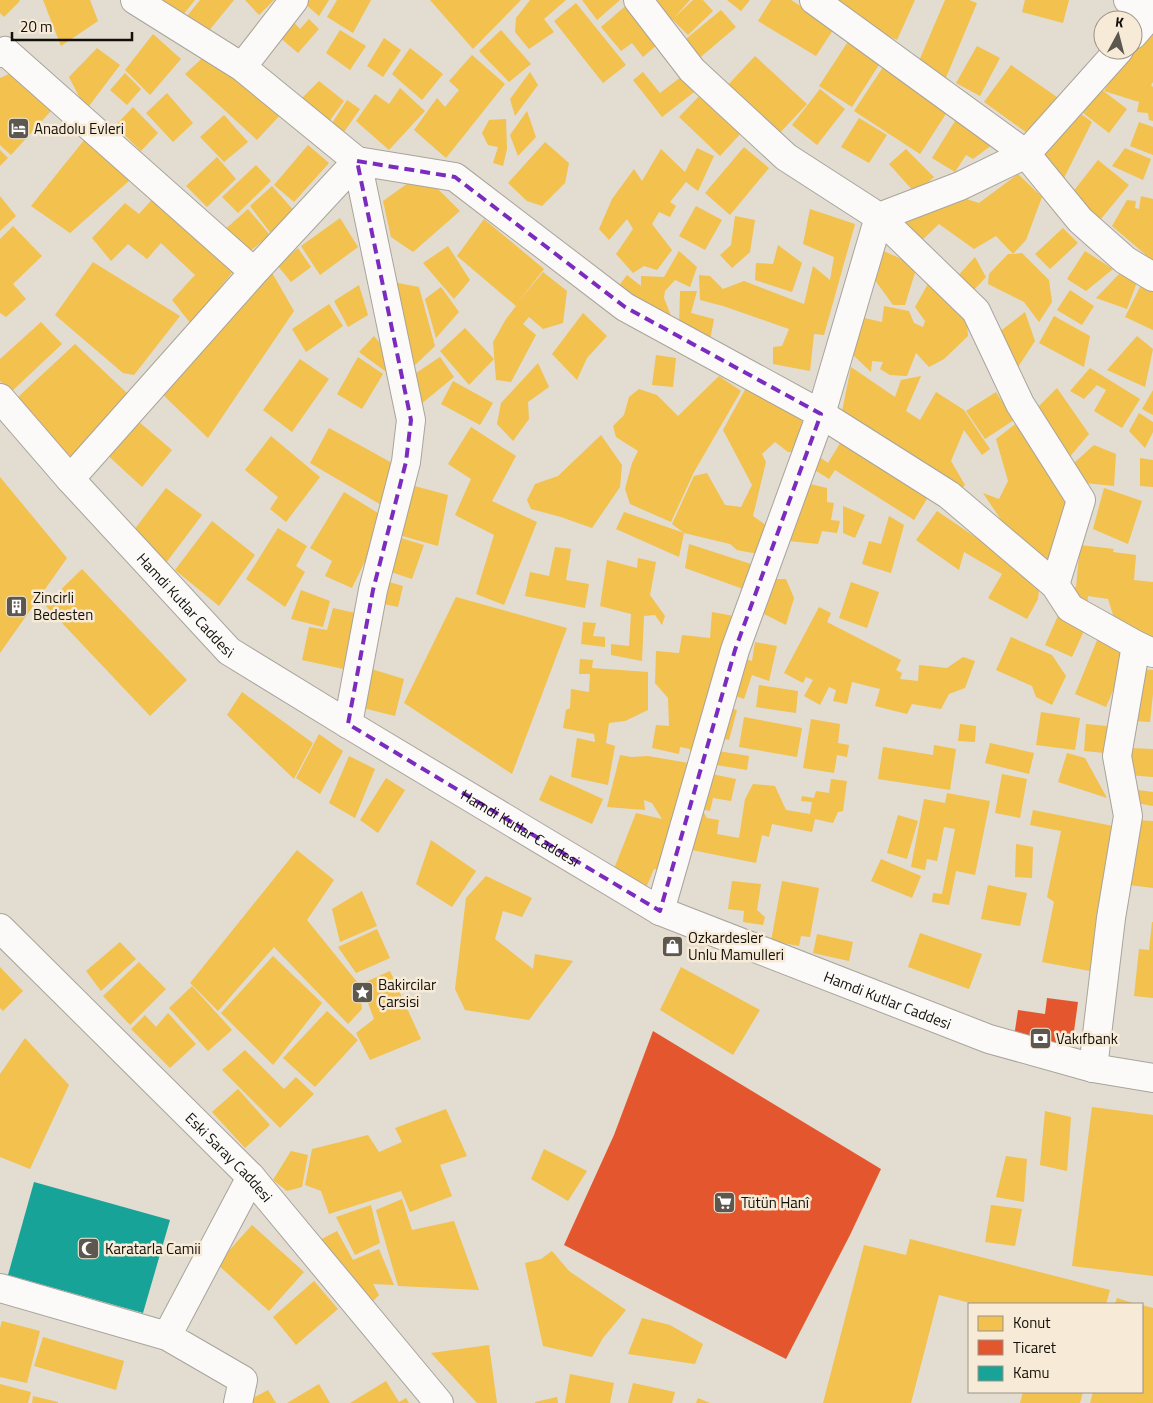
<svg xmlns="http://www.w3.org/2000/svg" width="1153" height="1403" viewBox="0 0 1153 1403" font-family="'Titillium Web',sans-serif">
	<rect width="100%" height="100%" fill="#e2dcd1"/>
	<path fill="#f2c14e" d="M0,0H19L20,1L4,17L0,13Z
		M43,0H90L98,21L61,46Z
		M154,0H195L179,20Z
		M200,0H234L203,38L183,21Z
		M245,0H274L259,15Z
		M306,0H329L319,16L304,3Z
		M337,0H371L353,33L327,17Z
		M430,0H521L473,49Z
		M530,0H566L544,19L554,32L529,49L515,32L516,18Z
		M582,0H620L597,20Z
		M649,0H690L674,18L693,0H703L713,11L688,35L673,20L670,23Z
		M727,0H750L741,11Z
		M771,0H791L835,27L816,56L758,21Z
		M839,0H915L897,40L834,11Z
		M945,0H969L977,3L945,80L916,68Z
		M1025,0H1069L1063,23L1022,12Z
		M576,3L626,65L603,83L554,21Z
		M629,3L658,44L643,57L632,43L621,51L601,27Z
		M721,10L736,27L696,61L681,43Z
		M290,18L300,29L309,19L319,29L298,53L278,36Z
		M1153,21V82L1151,85L1153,87V121L1149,120L1148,113L1137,112L1139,102L1104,91L1128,50H1133V42Z
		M340,30L366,46L350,70L326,53Z
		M501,30L531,64L509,82L479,51Z
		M153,34L181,59L150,95L125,70Z
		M851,37L884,57L852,107L819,86Z
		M384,38L401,50L383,77L367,66Z
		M977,46L1000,58L980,96L956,83Z
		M97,48L120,65L86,110L69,77Z
		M410,48L443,74L422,100L392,74Z
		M209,52L281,114L257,140L185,74Z
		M472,55L505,84L446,158L414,130L437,98L445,107L459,90L449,81Z
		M755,56L807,104L777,136L725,88Z
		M887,61L953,103L920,154L854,111Z
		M1011,65L1067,104L1052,124L1040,116L1027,133L984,102Z
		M530,72L538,85L515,116L510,99Z
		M643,72L660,93L686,73L698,89L662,117L633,80Z
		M11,73L51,111L11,155L0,145V78Z
		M125,73L141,89L127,105L110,90Z
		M319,81L344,101L328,123L302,98Z
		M1093,83L1127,109L1109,133L1074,106Z
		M400,88L425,111L389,150L356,121L375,94L389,104Z
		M820,89L845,109L817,145L792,125Z
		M167,93L193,123L173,142L146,113Z
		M701,94L742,132L720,156L679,117Z
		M347,100L360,109L344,132L332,123Z
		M1070,106L1092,122L1060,186L1030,153Z
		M133,107L158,133L141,151L115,126Z
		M527,111L536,137L518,156L510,135Z
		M960,113L1000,139L973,159L966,155L955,172L932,158Z
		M224,115L248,142L224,162L200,137Z
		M859,118L887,135L869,163L841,147Z
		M506,119L507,149L503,166L493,163L498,147L488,145L482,133L489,120Z
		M1139,122L1153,127V155L1130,146Z
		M85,139L130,180L70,233L31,206Z
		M545,142L569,163L565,183L542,206L527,201L508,183Z
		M308,145L329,163L294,202L274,185Z
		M744,147L769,168L730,215L705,193Z
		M697,148L714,156L698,191L686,182L670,202L676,206L670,217L659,212L652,224L672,250L657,270L644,266L633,273L616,254L633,229L627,219L609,240L599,229L612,199L634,169L642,181L661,149L685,172Z
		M1125,148L1151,159L1143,180L1112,166Z
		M906,149L934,177L916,194L889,164Z
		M0,150L8,158L0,166Z
		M217,157L236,179L207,207L186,186Z
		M1098,160L1129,185L1096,225L1068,198Z
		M256,165L271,181L238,213L222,197Z
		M422,173L460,211L413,252L391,237L383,201Z
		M1018,174L1042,197L1026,240L1013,254L1022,253L1049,280L1052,302L1039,322L1024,302L988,284L989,274L1008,254H1013L996,236L974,249L939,224L915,247L899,231L914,214L951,194L979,203Z
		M272,186L297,214L272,235L250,206Z
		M158,193L239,264L191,324L172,300L195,275L161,243L147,259L128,244L111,261L92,238L125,203L139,214Z
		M0,196L16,216L0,231Z
		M1141,196L1153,199V261L1112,226L1127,200L1136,201L1135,208L1139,209Z
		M696,206L722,220L705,250L679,236Z
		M248,209L270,235L244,256L222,232Z
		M810,209L855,224L824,335L814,334L810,371L773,364V347L782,346L789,329L723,306L700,300L699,275L710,276L723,289L744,281L804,304L813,266L830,280L834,257L803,244Z
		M735,216L755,220L750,252L732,268L720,255L731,245Z
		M340,218L358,247L320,275L301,246Z
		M484,219L544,269L518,302L543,272L567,291L563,323L543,329L529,317L523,324L536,335L511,382L496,380L493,342L506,319L516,306L457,256Z
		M13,226L42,256L13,284L26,299L6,317L0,313V239Z
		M1063,228L1078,243L1050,269L1035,254Z
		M778,245L802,263L792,292L755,280L756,263L773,264Z
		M448,246L470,280L454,299L423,263Z
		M298,248L311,267L291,282L277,265Z
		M877,248L917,266L905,305H893L872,276Z
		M679,251L697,267L690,287L675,280L665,291L664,298L675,326L615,291L627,275L641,286V276L664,277Z
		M1085,251L1113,269L1086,291L1067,279Z
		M975,257L986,277L970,294L954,280Z
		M93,262L180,316L134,375L123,373L55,315Z
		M271,271L294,311L208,438L161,393Z
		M1122,271L1139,277L1127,309L1096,298Z
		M387,281L419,287L435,346L411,369Z
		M1143,281L1153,286V330L1125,317Z
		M929,282L966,313L968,336L944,359L929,367L916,353L907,376L890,375L880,369L883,362L872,361L871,372L853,355L860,317L882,322L884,306L909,311L914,323L923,327L925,321L915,307Z
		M359,285L368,315L348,327L334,301Z
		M441,287L459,312L436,338L425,299Z
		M1070,290L1094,306L1082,325L1057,310Z
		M680,291H697L691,313L714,319L709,346L679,329Z
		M329,304L343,326L306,352L292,329Z
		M1025,312L1035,341L1014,373L998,333Z
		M583,313L607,336L587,358L577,380L552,354Z
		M1054,316L1090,336L1084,367L1039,343Z
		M41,322L62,344L10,393L0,381V359Z
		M465,328L494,359L469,385L440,351Z
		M374,336L394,360L385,371L359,352Z
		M1137,336L1153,349L1145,387L1107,370Z
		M75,344L128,394L68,462L18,397Z
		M656,355L676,358L673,387L652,385Z
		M358,357L383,374L362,409L337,394Z
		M440,357L454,377L415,409L410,377Z
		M300,359L329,379L292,432L263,410Z
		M538,363L549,387L528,402L529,419L513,441L497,424L501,403Z
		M851,367L895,397L901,380L921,376L906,411L920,420L936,392L964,410L990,449L982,455L964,430L951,461L965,485L960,490L841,416Z
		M1090,368L1140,399L1122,428L1094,411L1106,390L1097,385L1084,399L1070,391Z
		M719,376L741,391L694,472L671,522L630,504L625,489L632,463L638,451L616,437L613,426L624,415L629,397L639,389L657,395L678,416Z
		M453,381L493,403L480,425L441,404Z
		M746,388L778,398L809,428L805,451L788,452L775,442L762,454L766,462L753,516L770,528L763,555L737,550L730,544L684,533L679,557L616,529L624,512L684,533L672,524L694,476L707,473L725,505L741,507L752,485L723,430Z
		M1057,388L1089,434L1067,460L1030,415Z
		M1153,390V415L1142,409Z
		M996,392L1014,420L985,439L966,411Z
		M1139,413L1153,422V432L1145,448L1129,431Z
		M132,416L172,450L142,487L102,450Z
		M1018,422L1076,500L1051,578L1018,545L983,493L999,499L1008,481L996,439Z
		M471,427L516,456L492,501L537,522L504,605L476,594L494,535L455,515L471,479L448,464Z
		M329,428L401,468L383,506L310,463Z
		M601,435L622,465L620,487L592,528L561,517L531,509L527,500L535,484L558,476Z
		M271,436L320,477L286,522L270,509L278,497L245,470Z
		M842,440L930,494L914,520L835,470L829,479L813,469L821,458L828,463Z
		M1094,445L1116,454L1114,486L1075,482V462Z
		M1140,458L1153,460V487L1140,486Z
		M0,477L67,558L0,653Z
		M806,483L827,488V502L834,503L831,520L840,521L837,533L822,531L818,544L789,541Z
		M407,484L448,495L438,546L395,534Z
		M166,488L202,515L166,563L134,530Z
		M1104,488L1142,501L1128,544L1093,529Z
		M344,492L386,518L352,588L325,576L332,561L310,548Z
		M843,506L865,515L855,538L843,533Z
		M937,511L1040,581L1038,599L1027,619L988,598L1002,574L964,552L959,570L916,540Z
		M889,516L904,525L891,573L862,564L869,541L881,544Z
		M212,521L255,555L219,606L175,570Z
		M278,528L307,546L296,566L305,572L285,607L246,579Z
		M391,535L424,545L412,579L382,569Z
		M689,544L751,564L746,590L685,568Z
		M1080,545L1114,549L1113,552L1136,555L1134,580L1153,582V638L1119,634L1108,599L1088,596L1087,609L1071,607L1073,587H1076Z
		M555,547L571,549L566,580L589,584L585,608L525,596L530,572L549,576Z
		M638,558L656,562L650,595L665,616L662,625L655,615L644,616L642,661L611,655V644L629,646L631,614L600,606L607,560L637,568Z
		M82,569L187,680L150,716L45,605Z
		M379,579L403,586L398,607L374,602Z
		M771,579H786L794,598L786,625L760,612Z
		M851,582L879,592L867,628L839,618Z
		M301,590L330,601L323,627L291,619Z
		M456,597L567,628L512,774L404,703Z
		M819,607L831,613L827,622L901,660L896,670L902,673L900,679L918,681L919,665L947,668L963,657L975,661L965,688L949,694L941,709L912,704L907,714L875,706L880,689L852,682L847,704L833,701L836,690L829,687L820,705L804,696L813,680L806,677L803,683L784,673Z
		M333,608L360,614L348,670L302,660L309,627L327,630Z
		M1061,609L1088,622L1072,657L1045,645Z
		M712,612L734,616L691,755L690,749L680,747L679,754L652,748L656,725L669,726L668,698L655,683L656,651L679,653L682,635L710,638Z
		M583,622L596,623L593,636L605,637V647L581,644Z
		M1100,633L1132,646L1106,707L1075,694Z
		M1011,637L1052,655L1066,676L1052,705L1036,697L1032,686L996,670Z
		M755,642L777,646L769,681L752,675L744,699L733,695L745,659L752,661Z
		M580,659L593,660L592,668L648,672V710L625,721L609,723L606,743L615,746L608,785L571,777L577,738L595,742L594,734L563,728L566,710L570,708L571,689L589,692L590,674H579Z
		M368,668L404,679L395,716L359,707Z
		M1138,669L1153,670V694L1150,722L1133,721Z
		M759,685L798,691L796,713L756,707Z
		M242,692L313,743L294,779L227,715Z
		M725,707L737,710L729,740L717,737Z
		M1041,712L1080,718L1075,750L1036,745Z
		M744,717L802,728L797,757L739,747Z
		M811,719L840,724L838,743L849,745L847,757L837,755L834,773L803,768Z
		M960,724L976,726L975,742L958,741Z
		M1086,724L1107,726L1105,753L1084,751Z
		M319,734L343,751L320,794L296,778Z
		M990,743L1034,753L1029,774L985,763Z
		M934,745L956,749L950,790L878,779L883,747L933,755Z
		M1130,748L1153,749V777L1128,775Z
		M712,750L749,756L747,770L710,764Z
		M1067,753L1085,758L1107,798L1058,782Z
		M620,755L631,757L648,756L700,765L665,871L654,869L646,888L612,874L636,813L662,819L652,803L644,800L645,810L607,807Z
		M349,756L375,769L355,818L329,803Z
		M707,773L736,779L731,801L713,798L710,811L700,809Z
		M1002,774L1027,779L1020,818L995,813Z
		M550,775L603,799L592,824L539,800Z
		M386,778L405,790L378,833L360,820Z
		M831,779L847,781L843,811L838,812L833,823L815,819L812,832L772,824L769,837L762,835L756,863L687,849L695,811L704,813L707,818L719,820L717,834L739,838L745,799L753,784L775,786L786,810L810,814L812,802L801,801L802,796L814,798L816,791L829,793Z
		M1138,790L1153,792V806L1136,803Z
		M947,793L990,801L975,875L956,871L949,905L932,902L933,893L942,894L955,829L944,827L937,861L927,859L925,870L911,867L924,799L945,803Z
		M1033,810L1118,827L1090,971L1042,962L1054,902L1047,897L1061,831L1030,825Z
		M898,815L918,821L907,859L887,853Z
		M1135,820L1153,821V888L1129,885Z
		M431,840L476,871L452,907L416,884Z
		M1016,844L1033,847L1032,878L1015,877Z
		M297,850L334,880L307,920L358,983L362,1009L348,1024L274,947L218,1011L190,983Z
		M881,859L921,876L912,898L871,881Z
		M486,876L532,898L522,917L503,911L495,939L533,969L535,954L573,961L529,1020L465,1010L455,989L466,898Z
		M732,881L761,884L757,910L765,917L763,925L743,922L744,911L728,909Z
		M782,881L819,888L810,937L801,936L799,946L771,941Z
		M988,885L1027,893L1020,926L981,919Z
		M362,891L377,926L340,942L332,909Z
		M1152,922H1153V998L1134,996L1139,949L1149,950Z
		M377,929L390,958L356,973L338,947Z
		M920,933L982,954L969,989L908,967Z
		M817,934L853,942L849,961L813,953Z
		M120,942L136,959L101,991L86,971Z
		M273,956L322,1003L273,1065L221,1013Z
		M139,962L166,989L130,1025L103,996Z
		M0,967L23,991L3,1011L0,1008Z
		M681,967L760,1010L733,1055L660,1010Z
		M390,971L421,1039L370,1060L356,1033L374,1019L361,984Z
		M192,986L232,1030L208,1051L169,1008Z
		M327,1011L358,1040L315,1087L283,1058Z
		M168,1013L196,1044L170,1068L131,1029L145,1015L156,1027Z
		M25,1038L69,1085L30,1169L0,1157V1074Z
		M245,1050L284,1089L296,1077L314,1094L280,1128L222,1070Z
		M238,1089L270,1125L245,1148L212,1112Z
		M1092,1107L1153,1115V1276L1072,1266Z
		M446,1109L467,1156L440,1165L452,1196L410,1212L401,1191L329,1214L321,1191L305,1185L312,1149L368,1135L379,1152L402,1142L395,1128Z
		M1045,1111L1071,1117L1067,1171L1040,1165Z
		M544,1149L587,1171L568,1201L531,1179Z
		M291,1151L308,1155L302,1187L287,1191L273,1180Z
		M1006,1156L1027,1159L1024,1202L996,1197Z
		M402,1199L412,1230L454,1221L479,1290L398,1286L376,1210Z
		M371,1205L380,1243L355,1255L336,1217Z
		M991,1205L1022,1209L1015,1246L985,1242Z
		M252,1225L304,1272L269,1311L217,1264Z
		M337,1231L353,1260L379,1249L394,1285L373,1284L379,1295L373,1301L318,1241Z
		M910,1239L1110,1290L1106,1304H974L939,1295L911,1403H823L864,1245L906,1255Z
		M552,1251L569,1271L626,1310L603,1338L592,1357L543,1346L525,1263L541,1259Z
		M314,1281L338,1309L296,1345L273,1317Z
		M1117,1298L1136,1304H1115Z
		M1142,1305L1153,1308V1403H1090L1093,1392H1142Z
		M642,1318L670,1325L703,1344L695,1364L628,1354Z
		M2,1321L40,1331L27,1383L0,1377V1328Z
		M43,1337L124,1361L116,1390L34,1366Z
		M489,1345L497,1403H477L431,1353Z
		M570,1374L614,1383L610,1403H565Z
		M386,1381L399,1402L406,1398L409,1403H350Z
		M633,1383L675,1392L672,1403H628Z
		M0,1384L31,1392L28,1403H0Z
		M319,1384L330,1403H287Z
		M268,1390L276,1403H244Z
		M1023,1392H1083L1080,1403H1020Z
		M33,1396L58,1402V1403H32Z
		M557,1397L558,1403H535V1402Z
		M698,1398L710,1403H696Z"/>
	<path fill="#e4572e" d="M1047,998L1078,1002L1072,1046L1014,1037L1018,1010L1045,1014Z
		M653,1031L881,1169L850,1235L786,1359L564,1245L614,1135Z"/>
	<path fill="#17a398" d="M34,1182L170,1220L143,1313L8,1275Z"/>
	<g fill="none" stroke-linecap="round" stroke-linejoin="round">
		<defs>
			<path id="minor" d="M135,0L242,67L357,161L455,177L625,307L821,414L949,495L1055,585L1070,608L1136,645L1153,653
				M638,0L692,70L786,157L879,217L976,311L1020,404L1081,500L1055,585
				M814,0L1026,154L1080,220L1125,260L1153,277
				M1128,0L1153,11
				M1133,35L1153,12
				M0,53L5,51L254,272
				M242,67L294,0
				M879,217L960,186L1026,154L1119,50
				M70,479L254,272L357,161
				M348,724L373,590L406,462L411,420L357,161
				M660,911L735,650L821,414L879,217
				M1093,1068L1111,918L1128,816L1117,756L1136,645
				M0,1288L167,1336L243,1380L238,1403
				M167,1336L251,1177"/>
			<g id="tertiary">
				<path id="s1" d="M0,398L70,479L229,651L348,724L660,911L989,1039L1093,1068L1153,1078"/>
				<path id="s2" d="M0,928L251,1177L439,1403"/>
			</g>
		</defs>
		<use href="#minor" stroke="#a9a49b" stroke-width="30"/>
		<use href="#tertiary" stroke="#a9a49b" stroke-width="30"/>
		<use href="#minor" stroke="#fbfaf8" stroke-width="28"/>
		<use href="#tertiary" stroke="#fbfaf8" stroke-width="28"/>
	</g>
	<path fill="none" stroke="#7b2cbf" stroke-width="4" stroke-dasharray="10 6" stroke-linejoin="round" d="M357,161L455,177L625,307L821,414L735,650L660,911L348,724L373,590L406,462L411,420Z"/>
	<defs>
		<symbol id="hotel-square" viewBox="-11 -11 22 22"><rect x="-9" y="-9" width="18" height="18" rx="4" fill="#5c574f" stroke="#f7ebd7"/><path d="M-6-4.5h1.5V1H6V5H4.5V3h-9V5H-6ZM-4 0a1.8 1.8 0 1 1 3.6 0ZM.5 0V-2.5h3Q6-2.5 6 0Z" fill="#fff"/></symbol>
		<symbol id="building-square" viewBox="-11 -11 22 22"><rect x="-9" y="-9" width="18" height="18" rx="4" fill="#5c574f" stroke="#f7ebd7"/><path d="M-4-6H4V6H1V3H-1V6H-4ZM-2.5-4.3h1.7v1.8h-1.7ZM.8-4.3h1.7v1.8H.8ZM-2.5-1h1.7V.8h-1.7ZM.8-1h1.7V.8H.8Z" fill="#fff"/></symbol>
		<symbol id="shop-square" viewBox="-11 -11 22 22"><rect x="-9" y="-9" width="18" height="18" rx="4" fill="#5c574f" stroke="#f7ebd7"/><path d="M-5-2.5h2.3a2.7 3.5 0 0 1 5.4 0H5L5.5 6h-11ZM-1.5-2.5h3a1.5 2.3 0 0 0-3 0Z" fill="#fff"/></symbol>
		<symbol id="sight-square" viewBox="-11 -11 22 22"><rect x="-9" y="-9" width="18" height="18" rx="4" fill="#5c574f" stroke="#f7ebd7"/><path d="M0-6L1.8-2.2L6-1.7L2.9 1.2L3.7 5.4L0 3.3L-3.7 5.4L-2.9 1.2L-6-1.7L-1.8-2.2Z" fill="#fff"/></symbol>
		<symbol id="bank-square" viewBox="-11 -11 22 22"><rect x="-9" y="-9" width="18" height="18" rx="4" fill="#5c574f" stroke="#f7ebd7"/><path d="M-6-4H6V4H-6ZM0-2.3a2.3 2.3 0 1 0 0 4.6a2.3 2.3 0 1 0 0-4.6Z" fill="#fff"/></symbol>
		<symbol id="supermarket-square" viewBox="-11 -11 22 22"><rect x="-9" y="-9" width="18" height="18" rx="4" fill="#5c574f" stroke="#f7ebd7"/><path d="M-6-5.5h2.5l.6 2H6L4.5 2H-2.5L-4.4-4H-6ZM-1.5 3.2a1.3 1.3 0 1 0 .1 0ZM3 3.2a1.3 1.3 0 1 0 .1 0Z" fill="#fff"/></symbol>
		<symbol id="mosque-square" viewBox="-11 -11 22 22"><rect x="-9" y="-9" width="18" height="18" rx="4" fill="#5c574f" stroke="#f7ebd7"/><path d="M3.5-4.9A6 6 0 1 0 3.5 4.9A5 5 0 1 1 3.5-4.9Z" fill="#fff"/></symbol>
	</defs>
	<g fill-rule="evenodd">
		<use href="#hotel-square" x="6" y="116" width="25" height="25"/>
		<use href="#building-square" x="4" y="594" width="25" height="25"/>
		<use href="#shop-square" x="660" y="934" width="25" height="25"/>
		<use href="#sight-square" x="350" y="980" width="25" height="25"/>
		<use href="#bank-square" x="1028" y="1026" width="25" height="25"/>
		<use href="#supermarket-square" x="712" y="1190" width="25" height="25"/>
		<use href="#mosque-square" x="76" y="1236" width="25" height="25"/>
	</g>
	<g text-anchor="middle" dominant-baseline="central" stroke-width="5" stroke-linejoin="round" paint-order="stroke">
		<g font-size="15" fill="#141009" stroke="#f7ebd7" text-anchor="start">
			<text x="34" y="128">Anadolu Evleri</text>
			<text x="33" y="597">Zincirli<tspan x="33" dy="17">Bedesten</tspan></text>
			<text x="688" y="937">Ozkardesler<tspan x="688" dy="17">Unlu Mamulleri</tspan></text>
			<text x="378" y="984">Bakircilar<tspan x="378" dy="17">Çarsisi</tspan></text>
			<text x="1056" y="1038">Vakıfbank</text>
			<text x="741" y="1202">Tütün Hanî</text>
			<text x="105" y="1248">Karatarla Camii</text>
		</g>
		<g font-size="15" fill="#141009" stroke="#f7ebd7">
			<text stroke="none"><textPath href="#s1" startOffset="278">Hamdi Kutlar Caddesi</textPath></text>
			<text stroke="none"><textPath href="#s1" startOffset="682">Hamdi Kutlar Caddesi</textPath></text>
			<text stroke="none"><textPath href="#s1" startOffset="1089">Hamdi Kutlar Caddesi</textPath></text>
			<text stroke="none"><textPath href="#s2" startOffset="324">Eski Saray Caddesi</textPath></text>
		</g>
	</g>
	<rect x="968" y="1303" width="175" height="90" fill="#f7ebd7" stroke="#9c9385"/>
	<rect x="978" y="1316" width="25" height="15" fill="#f2c14e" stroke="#9c9385"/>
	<text x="1013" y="1328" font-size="15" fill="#141009">Konut</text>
	<rect x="978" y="1340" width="25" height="15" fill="#e4572e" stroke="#9c9385"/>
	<text x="1013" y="1353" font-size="15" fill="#141009">Ticaret</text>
	<rect x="978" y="1366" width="25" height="15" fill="#17a398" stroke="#9c9385"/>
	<text x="1013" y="1378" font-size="15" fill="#141009">Kamu</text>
	<g transform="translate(1118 35) rotate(7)"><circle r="24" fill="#f7ebd7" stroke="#9c9385"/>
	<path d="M0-4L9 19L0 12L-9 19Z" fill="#5c574f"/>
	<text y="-8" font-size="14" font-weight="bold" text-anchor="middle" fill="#141009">K</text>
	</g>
	<path d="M12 32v8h120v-8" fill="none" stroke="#141009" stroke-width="2.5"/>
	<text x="20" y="32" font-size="15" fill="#141009" stroke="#f7ebd7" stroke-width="4" paint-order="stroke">20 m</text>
</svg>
